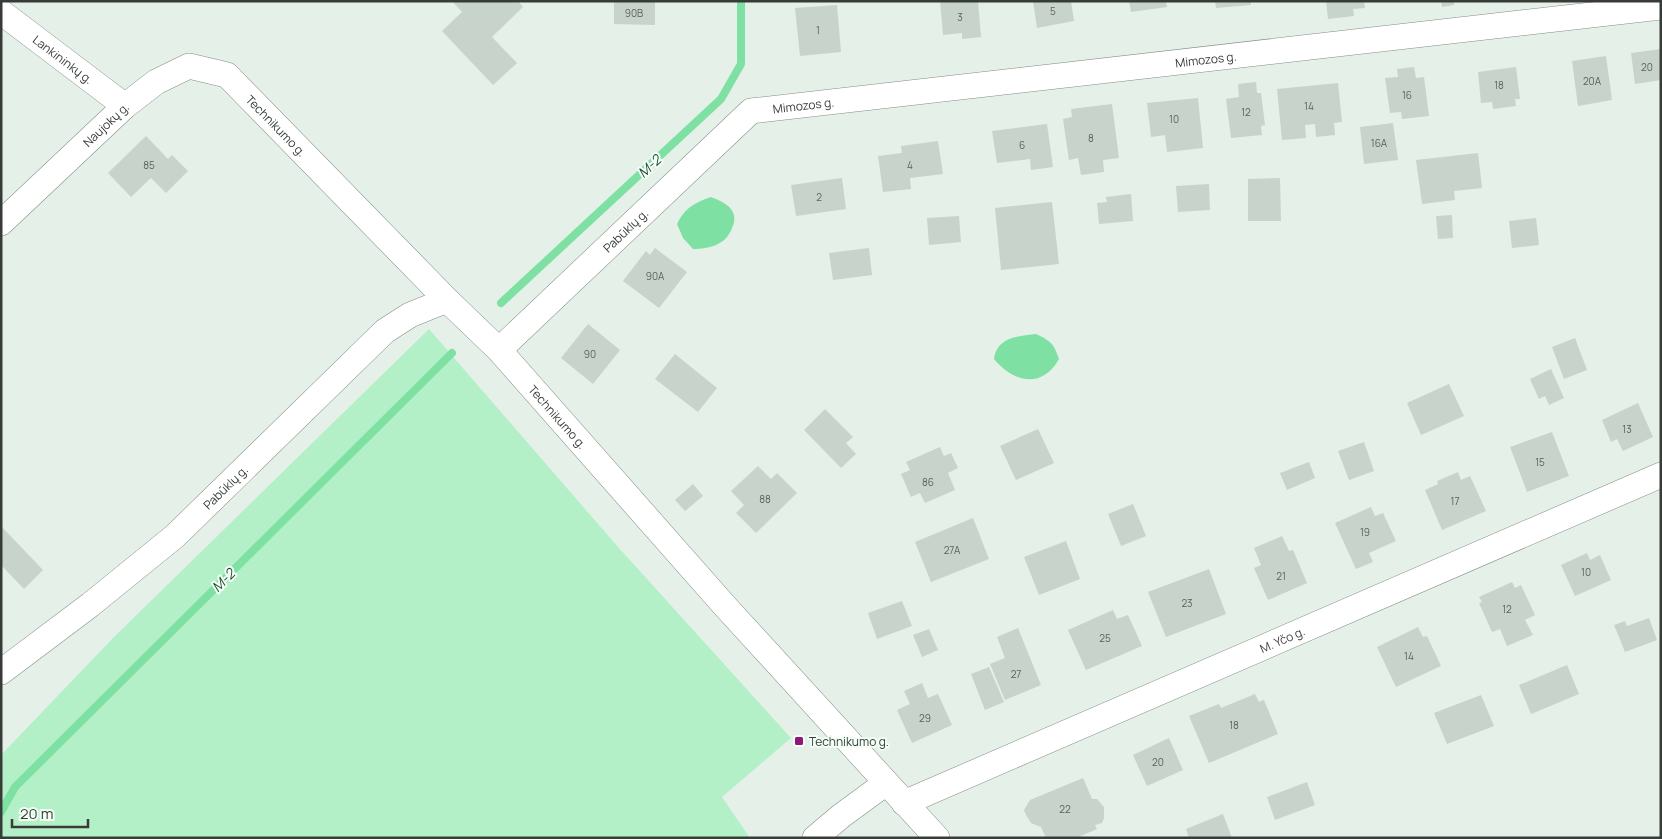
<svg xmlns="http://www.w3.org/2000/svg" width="1662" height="839" viewBox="0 0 1662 839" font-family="Manrope,sans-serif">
	<rect width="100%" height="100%" fill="#e4f0e8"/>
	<path fill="#b4f0c7" d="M429,329L618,547L791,738L722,797L750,838H1V755L114,637Z"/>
	<path fill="#7ee1a3" d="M711,197C726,203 740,210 732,228C726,245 709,249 693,249L683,238L677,224C685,208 694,203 711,197Z
		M1036,334C1051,341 1054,344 1059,359C1042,389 1014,383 994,359C997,337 1018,336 1036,334Z"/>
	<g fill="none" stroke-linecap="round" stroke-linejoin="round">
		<path stroke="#7ee1a3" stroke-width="8" d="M501,303L721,99L741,64V1
			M1,812L15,787L452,353"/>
	</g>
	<path fill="#c8d3cb" d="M452,1H518L523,7L492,37L517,63L493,85L442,31L462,12Z
		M614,1H655V25L614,24Z
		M940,1H978L981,37L962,39V33L943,35Z
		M1033,1H1071L1074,21L1037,28Z
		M1129,1H1166L1167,7L1131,12Z
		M1215,1H1251V5L1216,8Z
		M1326,1H1364L1365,8L1353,9L1354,16L1328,19Z
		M1441,1H1454V5L1442,7Z
		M837,5L841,52L800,56L795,8Z
		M1661,49V80L1635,84L1631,53Z
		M1606,56L1612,100L1578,106L1572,61Z
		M1414,67L1416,78L1424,77L1429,116L1402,119L1401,112L1390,113L1385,78L1398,77L1397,69Z
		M1516,67L1520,99H1515L1516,106L1493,109L1492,102L1481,103L1478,72Z
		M1256,82L1257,93H1261L1265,125L1261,126L1262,135L1231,138L1226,99L1239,97L1238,84Z
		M1338,83L1342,122L1334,123L1335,135L1316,137L1315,124L1305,125L1306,138L1282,140L1277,89Z
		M1198,98L1203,148L1167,152L1165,135L1151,137L1147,103Z
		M1112,104L1119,158L1103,160L1104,172L1081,175L1078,158L1069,160L1063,119L1072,117L1071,109Z
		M1393,123L1398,160L1364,164L1360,127Z
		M1047,124L1053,167L1031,170L1030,159L997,163L992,131Z
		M146,136L168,159L172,155L188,171L166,193L151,178L131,197L108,173Z
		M938,141L943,174L910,178L911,189L883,192L878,156L902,153L901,146Z
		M1478,153L1482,188L1454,191L1455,200L1422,204L1416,160Z
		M842,178L846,209L796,216L791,185Z
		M1280,178L1281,221H1248V179Z
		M1209,184L1210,210L1178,212L1176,186Z
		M1131,194L1133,221L1099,224L1097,203L1107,202L1106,197Z
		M1052,202L1059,264L1001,270L995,208Z
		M1452,215L1453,238L1438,239L1436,216Z
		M959,216L961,242L929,245L927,218Z
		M1536,218L1539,245L1512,248L1509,221Z
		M655,248L687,272L659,308L623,281L646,251L650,255Z
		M869,248L872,275L833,280L829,253Z
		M588,324L620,350L593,384L561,358Z
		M1575,338L1587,370L1564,379L1552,347Z
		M675,354L717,388L698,412L655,379Z
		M1551,369L1564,398L1549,405L1545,396L1539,399L1530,379Z
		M1449,384L1464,416L1421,435L1407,403Z
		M1638,403L1653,437L1623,451L1617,439L1611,442L1602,420Z
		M825,409L853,437L846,443L856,454L841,468L804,430Z
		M1038,429L1054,463L1016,480L1000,446Z
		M1552,432L1569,476L1527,492L1510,447Z
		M1364,442L1374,471L1349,480L1338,451Z
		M940,447L944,456L951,453L958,468L948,473L955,490L925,503L920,493L911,497L901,474L910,470L906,462Z
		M1309,462L1315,478L1287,490L1280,473Z
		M758,466L771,479L777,473L797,493L756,533L736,513L744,505L731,491Z
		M1458,472L1461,480L1470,476L1486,511L1442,530L1425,490L1438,484L1437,481Z
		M693,484L703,496L685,511L675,500Z
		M1133,504L1146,536L1121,546L1108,514Z
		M1371,507L1375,516L1383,513L1396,541L1369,553L1373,562L1356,569L1335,523Z
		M973,518L989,559L931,582L915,542Z
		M1,526L43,570L24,589L1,565Z
		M1282,536L1289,551L1293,550L1307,583L1268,600L1254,568L1261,565L1254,548Z
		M1066,541L1080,579L1039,595L1024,557Z
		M1587,553L1590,560L1600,555L1611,580L1575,596L1561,565Z
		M1209,569L1226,614L1166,637L1148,592Z
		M1512,582L1515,588L1521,585L1535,615L1525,620L1533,635L1507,646L1500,629L1492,632L1479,603L1482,602L1479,597Z
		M902,601L912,626L877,639L868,613Z
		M1113,610L1117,619L1128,615L1142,646L1086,670L1068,630Z
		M1649,618L1657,640L1625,652L1614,625L1625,621L1627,626Z
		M1418,627L1423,637L1427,636L1441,666L1396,687L1377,647Z
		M1018,628L1041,685L1005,700L990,664L1005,658L997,637Z
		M929,629L938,650L922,657L913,635Z
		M1567,665L1579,694L1531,714L1519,685Z
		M989,667L1004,702L985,710L971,674Z
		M922,683L928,698L938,694L952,725L912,743L897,710L910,704L904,691Z
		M1255,694L1259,702L1264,700L1278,734L1209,763L1189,716L1219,704L1221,708Z
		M1481,695L1494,726L1447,744L1434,713Z
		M1169,738L1183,770L1147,786L1133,755Z
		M1083,778L1092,799H1097L1104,807V818L1102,823L1095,825L1097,829L1076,838H1046L1041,827L1031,823L1026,815L1024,810L1030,800Z
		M1307,782L1315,805L1275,820L1267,797Z
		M1223,814L1232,838H1189L1186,829Z"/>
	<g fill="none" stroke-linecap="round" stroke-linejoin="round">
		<defs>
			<g id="street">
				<path id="s1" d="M1,12L125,106"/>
				<path id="s2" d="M1,223L125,106L156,82L189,66L227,75L447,300L499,350L724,605L937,838"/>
				<path id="s3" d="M499,350L751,111L1661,7"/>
				<path id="s4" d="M1,672L90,605L175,536L385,331L410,315L447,300"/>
				<path id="s5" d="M904,803L1661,475"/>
				<path d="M815,838L841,816L886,783"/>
			</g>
		</defs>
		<use href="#street" stroke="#838e86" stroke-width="26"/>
		<use href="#street" stroke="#fff" stroke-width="25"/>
	</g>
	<rect fill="#8e1879" stroke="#f2fef5" stroke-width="2" x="794" y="736" width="10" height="10" rx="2.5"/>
	<g text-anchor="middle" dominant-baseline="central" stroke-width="4" stroke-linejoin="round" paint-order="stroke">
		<g font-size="10" fill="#5b625d">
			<text x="1053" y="11">5</text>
			<text x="634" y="13">90B</text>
			<text x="960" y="17">3</text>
			<text x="818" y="30">1</text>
			<text x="1647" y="67">20</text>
			<text x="1592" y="81">20A</text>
			<text x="1499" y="85">18</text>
			<text x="1407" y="95">16</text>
			<text x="1309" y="106">14</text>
			<text x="1246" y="112">12</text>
			<text x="1174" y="119">10</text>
			<text x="1091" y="138">8</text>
			<text x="1379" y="143">16A</text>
			<text x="1022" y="145">6</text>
			<text x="149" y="165">85</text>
			<text x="910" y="165">4</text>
			<text x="819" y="197">2</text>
			<text x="655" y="276">90A</text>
			<text x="590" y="354">90</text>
			<text x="1627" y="429">13</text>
			<text x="1540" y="462">15</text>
			<text x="928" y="482">86</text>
			<text x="765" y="499">88</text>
			<text x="1455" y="501">17</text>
			<text x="1365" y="532">19</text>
			<text x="952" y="550">27A</text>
			<text x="1586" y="572">10</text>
			<text x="1281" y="576">21</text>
			<text x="1187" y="603">23</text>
			<text x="1507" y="609">12</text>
			<text x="1105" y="638">25</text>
			<text x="1409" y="656">14</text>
			<text x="1016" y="674">27</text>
			<text x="925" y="718">29</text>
			<text x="1234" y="725">18</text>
			<text x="1158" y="762">20</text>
			<text x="1065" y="809">22</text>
		</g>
		<g font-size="12" fill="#373c38" stroke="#f2fef5">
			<text stroke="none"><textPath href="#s1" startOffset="78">Lankininkų g.</textPath></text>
			<text stroke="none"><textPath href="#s3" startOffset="805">Mimozos g.</textPath></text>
			<text stroke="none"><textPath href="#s3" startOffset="400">Mimozos g.</textPath></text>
			<text stroke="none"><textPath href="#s2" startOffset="144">Naujokų g.</textPath></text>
			<text stroke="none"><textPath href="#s2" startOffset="356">Technikumo g.</textPath></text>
			<text stroke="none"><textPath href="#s3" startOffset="174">Pabūklų g.</textPath></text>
			<text stroke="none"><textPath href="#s2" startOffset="761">Technikumo g.</textPath></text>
			<text stroke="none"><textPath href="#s4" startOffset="291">Pabūklų g.</textPath></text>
			<text stroke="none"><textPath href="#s5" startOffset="412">M. Yčo g.</textPath></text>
		</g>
		<g font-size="12" fill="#373c38" stroke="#f2fef5" text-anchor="start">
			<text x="809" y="741">Technikumo g.</text>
		</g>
		<g font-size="14" font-style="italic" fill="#224a31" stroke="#f2fef5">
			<text transform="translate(649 166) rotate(-43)">M-2</text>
			<text transform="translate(223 580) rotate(-45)">M-2</text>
		</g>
	</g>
	<rect width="1662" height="839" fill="none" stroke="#373c38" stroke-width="5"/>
	<path d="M12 819v8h76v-8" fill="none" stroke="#373c38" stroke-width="2.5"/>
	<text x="20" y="819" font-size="15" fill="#373c38" stroke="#f2fef5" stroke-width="4" paint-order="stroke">20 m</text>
</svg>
